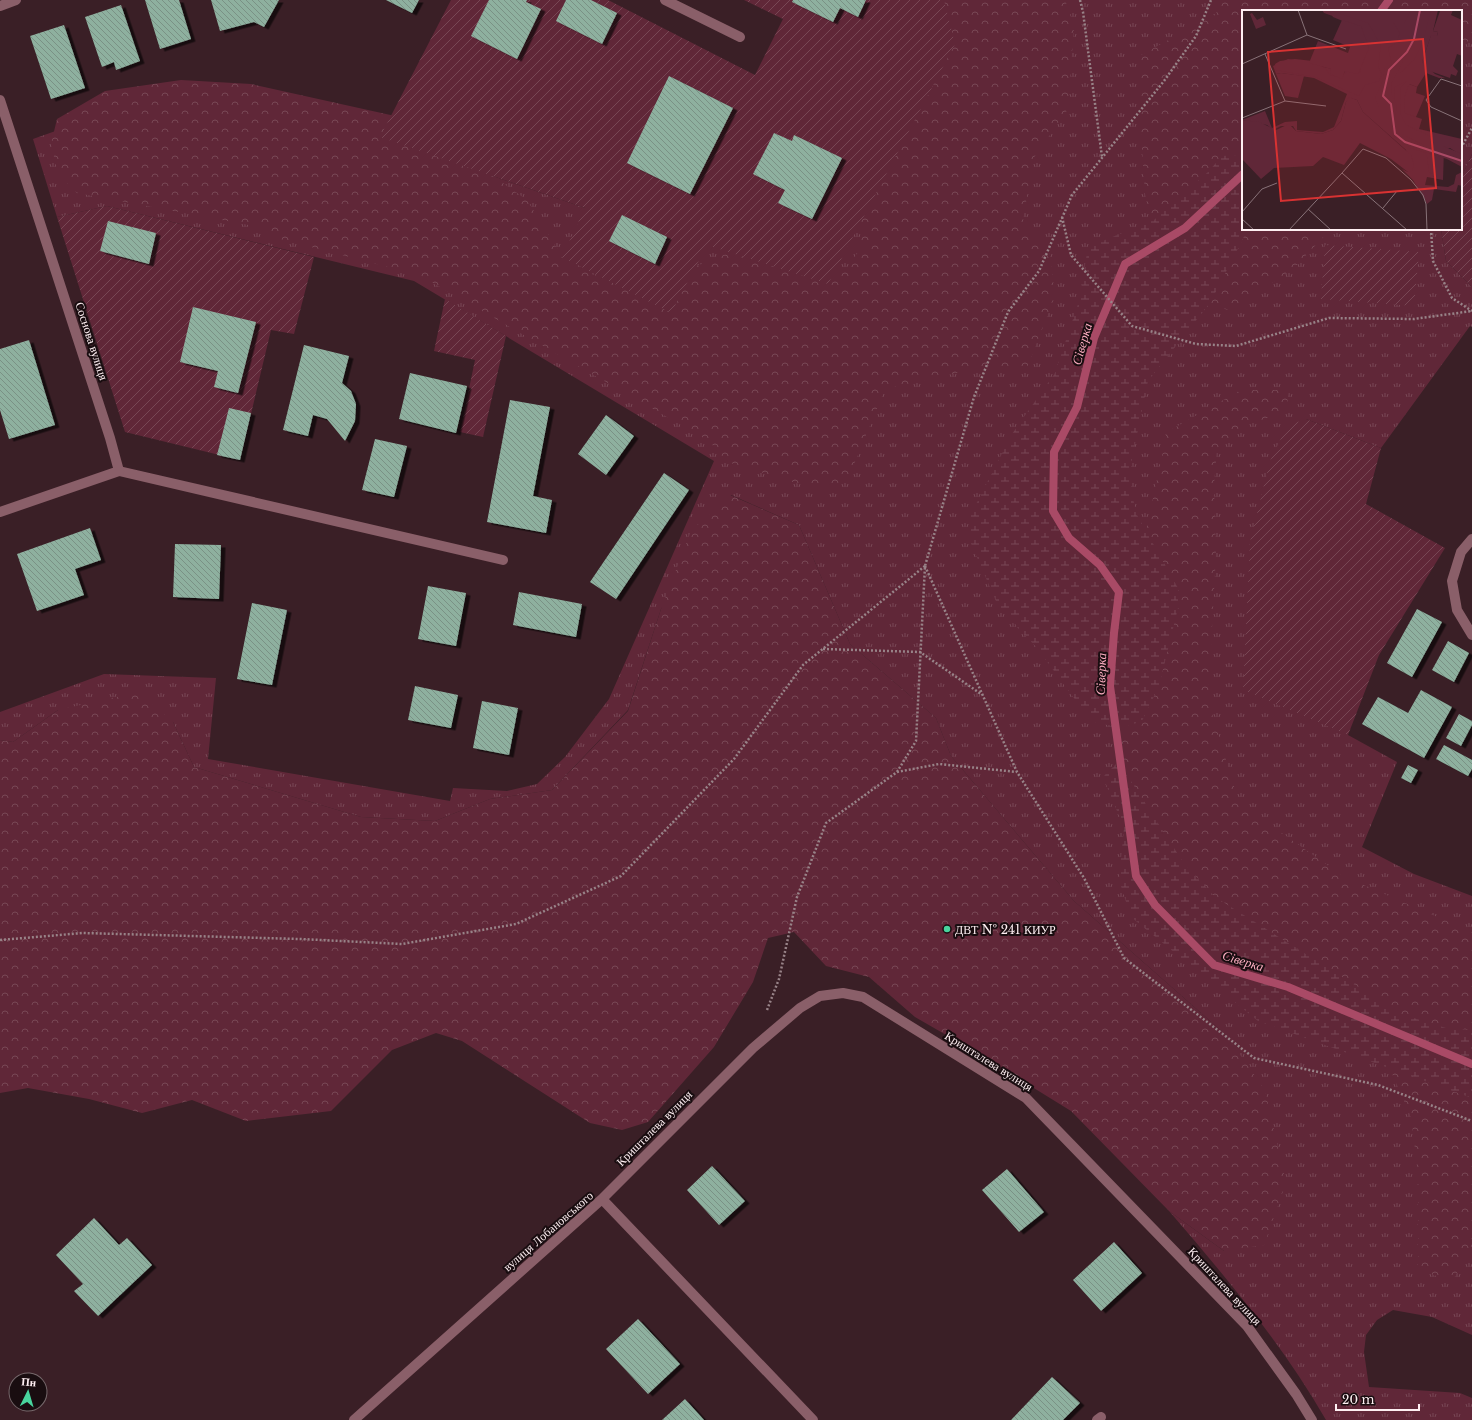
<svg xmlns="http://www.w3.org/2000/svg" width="1472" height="1420" viewBox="0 0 1472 1420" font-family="'Libre Baskerville',serif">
	<defs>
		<pattern id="grass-tufts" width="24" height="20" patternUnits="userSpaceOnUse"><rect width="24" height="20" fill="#602738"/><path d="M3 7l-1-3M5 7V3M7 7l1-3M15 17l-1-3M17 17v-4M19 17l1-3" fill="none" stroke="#784755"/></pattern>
		<pattern id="forest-crowns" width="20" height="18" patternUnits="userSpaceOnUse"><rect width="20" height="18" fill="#602738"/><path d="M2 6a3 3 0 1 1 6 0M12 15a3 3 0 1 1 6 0" fill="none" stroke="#784755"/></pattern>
		<pattern id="wetland-marsh" width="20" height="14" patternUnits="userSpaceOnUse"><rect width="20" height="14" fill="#602738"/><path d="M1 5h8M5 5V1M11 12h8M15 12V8" fill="none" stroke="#784755"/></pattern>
		<pattern id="garden-furrows" width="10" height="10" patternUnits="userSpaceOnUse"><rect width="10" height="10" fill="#602738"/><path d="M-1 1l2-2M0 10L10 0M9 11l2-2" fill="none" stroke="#784755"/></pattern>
		<pattern id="building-back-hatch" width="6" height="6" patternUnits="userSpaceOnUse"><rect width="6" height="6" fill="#8eb09f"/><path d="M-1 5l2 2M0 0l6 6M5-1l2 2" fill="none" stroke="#7a9185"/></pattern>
		<filter id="shadow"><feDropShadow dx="4.5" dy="2.5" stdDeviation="0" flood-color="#0009"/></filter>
	</defs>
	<rect width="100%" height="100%" fill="#3a1f26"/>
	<path fill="url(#grass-tufts)" d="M944,0H1472V154L1461,178V11H1243V229H1441L1446,261L1472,287V327L1470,326L1381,448L1306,419L1348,735L1397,762L1362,847L1414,874L1472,896V1335L1432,1317L1393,1310L1377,1320L1366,1335L1364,1352L1369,1387L1460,1393L1472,1398V1420H1326C1282,1344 1226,1277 1169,1211L1224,1251L1226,1035L1074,901L951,756L936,718L850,644L799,525L731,495L661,609L628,710L552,790L490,799L435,821L361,817L194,767L173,722L58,710L13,742L0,740V712L104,674L216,678L208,759L450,801L453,788L507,791L537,784L565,757L609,699L714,461L414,281L107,206L57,217L33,139L185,85L292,106L585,208L707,245Z"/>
	<path fill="url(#forest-crowns)" d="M900,0H1065L1074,26L1068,109L1033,159L1022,227L1049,248L1055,296L1027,368L965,371L885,389L848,479L819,490L727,462L709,441L419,275L276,238L254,226L77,193L58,174L51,144L57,119L105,91L181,80L251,84L413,120L527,200L568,266L655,296L694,267L741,248L819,269H846L861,248L859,204Z
		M1224,0H1472V35L1461,51V11H1243V229H1331L1292,270L1229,310L1168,296L1145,194L1141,133L1139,56L1215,15Z
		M1241,390H1289L1286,412L1240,427L1217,449L1214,485L1216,555L1208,700L1239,803L1343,876L1472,932V1244L1452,1282L1418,1269V1174L1411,1117L1379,1044L1197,921L1116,775L1130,607L1167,432Z
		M730,495L799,525L850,644L936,718L951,756L1074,901L1226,1035L1265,1090L1286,1183L1264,1245L1224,1251L1169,1211L1071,1111L974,1051L915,1017L869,977L826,966L794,932L768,938L753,982L714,1047L648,1122L622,1130L590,1123L462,1041L436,1033L392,1050L331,1111L246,1121L192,1100L142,1113L89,1099L28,1088L0,1093V740L13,742L58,710L139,692L173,722L194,767L361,817L435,821L490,799L552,790L628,711L661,609L691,531Z"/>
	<path fill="url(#wetland-marsh)" d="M1240,155L1243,157V229H1248L1210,303L1148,381L1131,464V491L1137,515L1178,588V608L1159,686L1142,721L1125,727L1107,725L1091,721L1037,648L999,608L969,539V518L1012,434L1055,373L1079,301L1088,247L1154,220L1208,172L1222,156Z
		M1116,764L1129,778L1183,862L1215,897L1401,1014L1446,1028L1472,1030V1098L1258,1021L1131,917L1119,880L1124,828L1103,777Z"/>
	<path fill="url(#garden-furrows)" d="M451,0H608L755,75L783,19L744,0H944L955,44L828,284L707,245L671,313L562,257L585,208L380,137Z
		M1472,154V287L1446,261L1441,229H1461V178Z
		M107,206L314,257L294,334L271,330L240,460L125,432L57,217Z
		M1325,245L1419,252L1414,306L1321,299Z
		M445,299L506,336L483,437L460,432L475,360L434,351Z
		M1306,419L1381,448L1366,504L1445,548L1379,655L1348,735L1243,690L1250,542L1270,461L1287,426Z"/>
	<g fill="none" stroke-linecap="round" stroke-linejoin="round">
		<path stroke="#a94a66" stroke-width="8" d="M1381,11L1389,0
			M1243,174L1185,228L1125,264L1094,338L1077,407L1054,452L1053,511L1069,538L1100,565L1119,592L1114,633L1110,686L1136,876L1155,905L1214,965L1288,987L1472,1064"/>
	</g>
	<path fill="url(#building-back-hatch)" filter="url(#shadow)" d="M145,0H179L191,39L160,49Z
		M211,0H279L264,27L254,22L220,31Z
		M386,0H419L412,13Z
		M489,0H527L526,2L541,9L517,59L471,36Z
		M566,0H591L617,13L602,44L556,21Z
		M793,0H866L858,17L840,8L833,22L792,2Z
		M121,5L140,61L116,70L114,62L102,67L85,17Z
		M64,25L85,88L51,99L30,36Z
		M669,76L733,108L690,194L627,163Z
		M774,133L792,141L794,135L842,158L812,219L778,203L785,190L753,174Z
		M622,215L667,237L655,264L609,241Z
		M108,221L156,233L149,264L100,251Z
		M193,307L256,322L238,393L214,387L218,371L180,362Z
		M29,340L55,425L9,439L0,410V349Z
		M304,345L349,356L342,383L351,391L356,404L355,421L345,441L327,419L313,415L308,436L283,430Z
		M410,373L467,386L456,433L399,419Z
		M510,400L550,407L533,496L552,500L546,533L487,522Z
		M229,408L251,413L240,460L217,455Z
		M606,415L634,436L606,475L578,454Z
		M375,439L407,446L394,497L362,490Z
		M664,473L689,490L616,599L590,582Z
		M90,528L101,560L75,569L84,595L37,611L17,554Z
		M175,544L221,545L219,599L173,597Z
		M428,586L466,593L456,646L418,639Z
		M519,592L582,604L576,637L513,625Z
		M252,603L287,610L272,685L237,679Z
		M1417,609L1442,622L1412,677L1387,663Z
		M1448,641L1469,653L1454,682L1432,670Z
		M415,686L458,695L451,728L408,720Z
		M1421,690L1452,707L1424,758L1362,724L1378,697L1408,713Z
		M482,701L518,708L509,755L473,748Z
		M1459,714L1472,721V725L1461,746L1446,738Z
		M1444,745L1472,760V769L1468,776L1436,759Z
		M1408,765L1418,770L1411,783L1401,778Z
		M712,1166L745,1201L719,1225L687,1190Z
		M1007,1169L1044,1212L1019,1232L982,1190Z
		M94,1218L119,1245L127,1238L152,1265L98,1316L74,1291L83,1284L56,1255Z
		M1114,1242L1142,1273L1101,1311L1073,1280Z
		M638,1319L680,1364L648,1394L606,1349Z
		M1052,1377L1080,1403L1063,1420H1011Z
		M685,1399L704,1420H662Z"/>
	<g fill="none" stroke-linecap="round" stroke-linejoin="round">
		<path stroke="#988388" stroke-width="2.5" stroke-dasharray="2 2" stroke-linecap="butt" d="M1080,0L1083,12L1102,157
			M1461,148L1472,128
			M1062,217L1071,255L1132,326L1196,344L1236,346L1329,318L1414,319L1472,311
			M1431,229L1433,261L1452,298L1472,311
			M925,566L1017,772L1084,878L1124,958L1254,1058L1378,1085L1472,1121
			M823,649L920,652L981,694
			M897,772L939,764L1017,772
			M0,940L83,933L300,939L402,944L516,924L621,876L734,759L803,665L925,566
			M767,1010L779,979L797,897L826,823L897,772L916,741L925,566L974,397L1008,312L1039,271L1072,195L1164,81L1196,36L1211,0"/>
		<path stroke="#8a5f69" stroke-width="10" d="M665,0L740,37
			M119,471L503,560
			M1097,1420L1101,1417"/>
		<path stroke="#8a5f69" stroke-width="10" d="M0,6L16,0
			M0,100L110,438L119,471L0,512
			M1472,539L1461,552L1452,581L1457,610L1472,635
			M602,1199L753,1048L800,1008L820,996L843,993L863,997L1026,1098L1247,1326L1296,1394L1312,1420
			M354,1420L602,1199L813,1420"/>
	</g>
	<circle fill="#48d49d" stroke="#190d10" stroke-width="1.5" cx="947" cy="929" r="4"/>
	<g text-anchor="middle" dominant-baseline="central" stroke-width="4" stroke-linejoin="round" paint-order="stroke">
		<g font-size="12" fill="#feeff2" stroke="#190d10">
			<text transform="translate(92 341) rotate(72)">Соснова вулиця</text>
			<text transform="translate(989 1061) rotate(32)">Кришталева вулиця</text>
			<text transform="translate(654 1128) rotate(-45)">Кришталева вулиця</text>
			<text transform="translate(548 1231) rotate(-41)">вулиця Лобановського</text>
			<text transform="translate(1225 1286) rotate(47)">Кришталева вулиця</text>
		</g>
		<g font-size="12" fill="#feeff2" stroke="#190d10" text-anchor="start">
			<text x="955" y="929">ДВТ № 241 КИУР</text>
		</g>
		<g font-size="13" font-style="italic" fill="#fbadc0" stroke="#190d10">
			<text transform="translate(1082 344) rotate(-74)">Сіверка</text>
			<text transform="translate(1101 674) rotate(-88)">Сіверка</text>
			<text transform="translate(1243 961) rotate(17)">Сіверка</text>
		</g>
	</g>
	<g transform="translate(1242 10)">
		<rect width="220" height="220" fill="#3a1f26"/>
		<path d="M80,0H196L191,21L196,22L195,26H189L180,52L193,64L203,68H197L184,63L175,77L167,74L174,107L180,109L177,119L220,129V146L208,138L202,139L201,170L185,167L183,175L206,177L212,174L214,165L220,162V176L216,175L214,182L192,179L190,190L185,194L171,170L160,159L166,162L164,140L121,102L115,90L108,88L104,92L99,111L91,120L79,124L54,121L51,116H39L31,120L25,115L0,110L23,101L30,118L43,112L55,111V120L81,122L92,117L105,84L72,68L39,63L34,64L31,56L46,49L58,51L90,59L100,69L119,16L82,3Z" fill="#602738"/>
		<path d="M87,0L126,13L139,35L136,57L140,64L137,71L123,75L117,86L73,67L34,60L33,54L38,51L53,49L71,51L83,58L88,65L98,67L106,61L118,63L120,19L91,7ZM151,0H162V14L169,0H189L181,32L172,50L158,63H152L146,38L154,33L158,23L151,12ZM165,71L158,78L159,105L164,115L190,127L194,143L190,164L187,162L185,147L181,139L160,128L151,113L153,77ZM107,87L115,90L121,102L169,145L172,155L170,161L166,162L149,149L118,133L102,155L81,147L71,156L32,158L19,169L0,149V110L17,112L34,120L47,114L54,121L79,124L91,120L99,111L104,92Z" fill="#602738"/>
		<path d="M156,47L160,48L161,52L150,72L149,83L155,95L153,107L149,108L137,97L133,88L140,72L143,58ZM150,112L162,125L183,136H201L220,144V157L205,149L168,138L153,128Z" fill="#602738"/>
		<path d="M211,0L209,5L220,10V46L215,44L211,56L216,61L214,66L209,64L208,68L185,60L180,52L189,25L195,26L196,22L191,21L198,1ZM10,3L15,10L21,7L24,15L14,19L8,4ZM100,10L119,16L127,38L116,64L103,61L100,69L88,64L89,59L67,53L76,31L106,43L108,37L91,30ZM39,63L62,66L56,88L43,86L34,64ZM167,74L175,77L174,83L183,86L174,107L163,103L162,88Z" fill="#602738"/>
		<path fill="none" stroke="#a94a66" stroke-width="2" d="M178,0L172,29L165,42L147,60L141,86L149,94L153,124L163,132L220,151"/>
		<path fill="none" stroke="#887278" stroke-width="1" d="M65,25L104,39M0,54L65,25L56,0M220,76L199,69L184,90L189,97L220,111M43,91L84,96M0,108L43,91L23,44M100,163L121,139L144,148L169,170L181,185L184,194L185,220M141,198L155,181M66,199L89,220M0,202L20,179L35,173M0,209L12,220M47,220L100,163L165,220"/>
		<path fill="#d83232" fill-opacity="0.15" stroke="#d83232" stroke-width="2" d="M181,29L194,178L39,191L26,42Z"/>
		<rect width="220" height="220" fill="none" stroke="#feeff2" stroke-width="2"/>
	</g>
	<g transform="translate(28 1392) rotate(5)"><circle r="19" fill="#190d10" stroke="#75676a"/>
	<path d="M0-3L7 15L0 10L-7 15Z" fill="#48d49d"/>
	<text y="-6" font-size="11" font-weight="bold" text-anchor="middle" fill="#feeff2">Пн</text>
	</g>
	<path d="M1336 1404v6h83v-6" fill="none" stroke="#feeff2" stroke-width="2"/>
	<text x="1342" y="1404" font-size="12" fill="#feeff2" stroke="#190d10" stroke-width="3" paint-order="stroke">20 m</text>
</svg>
